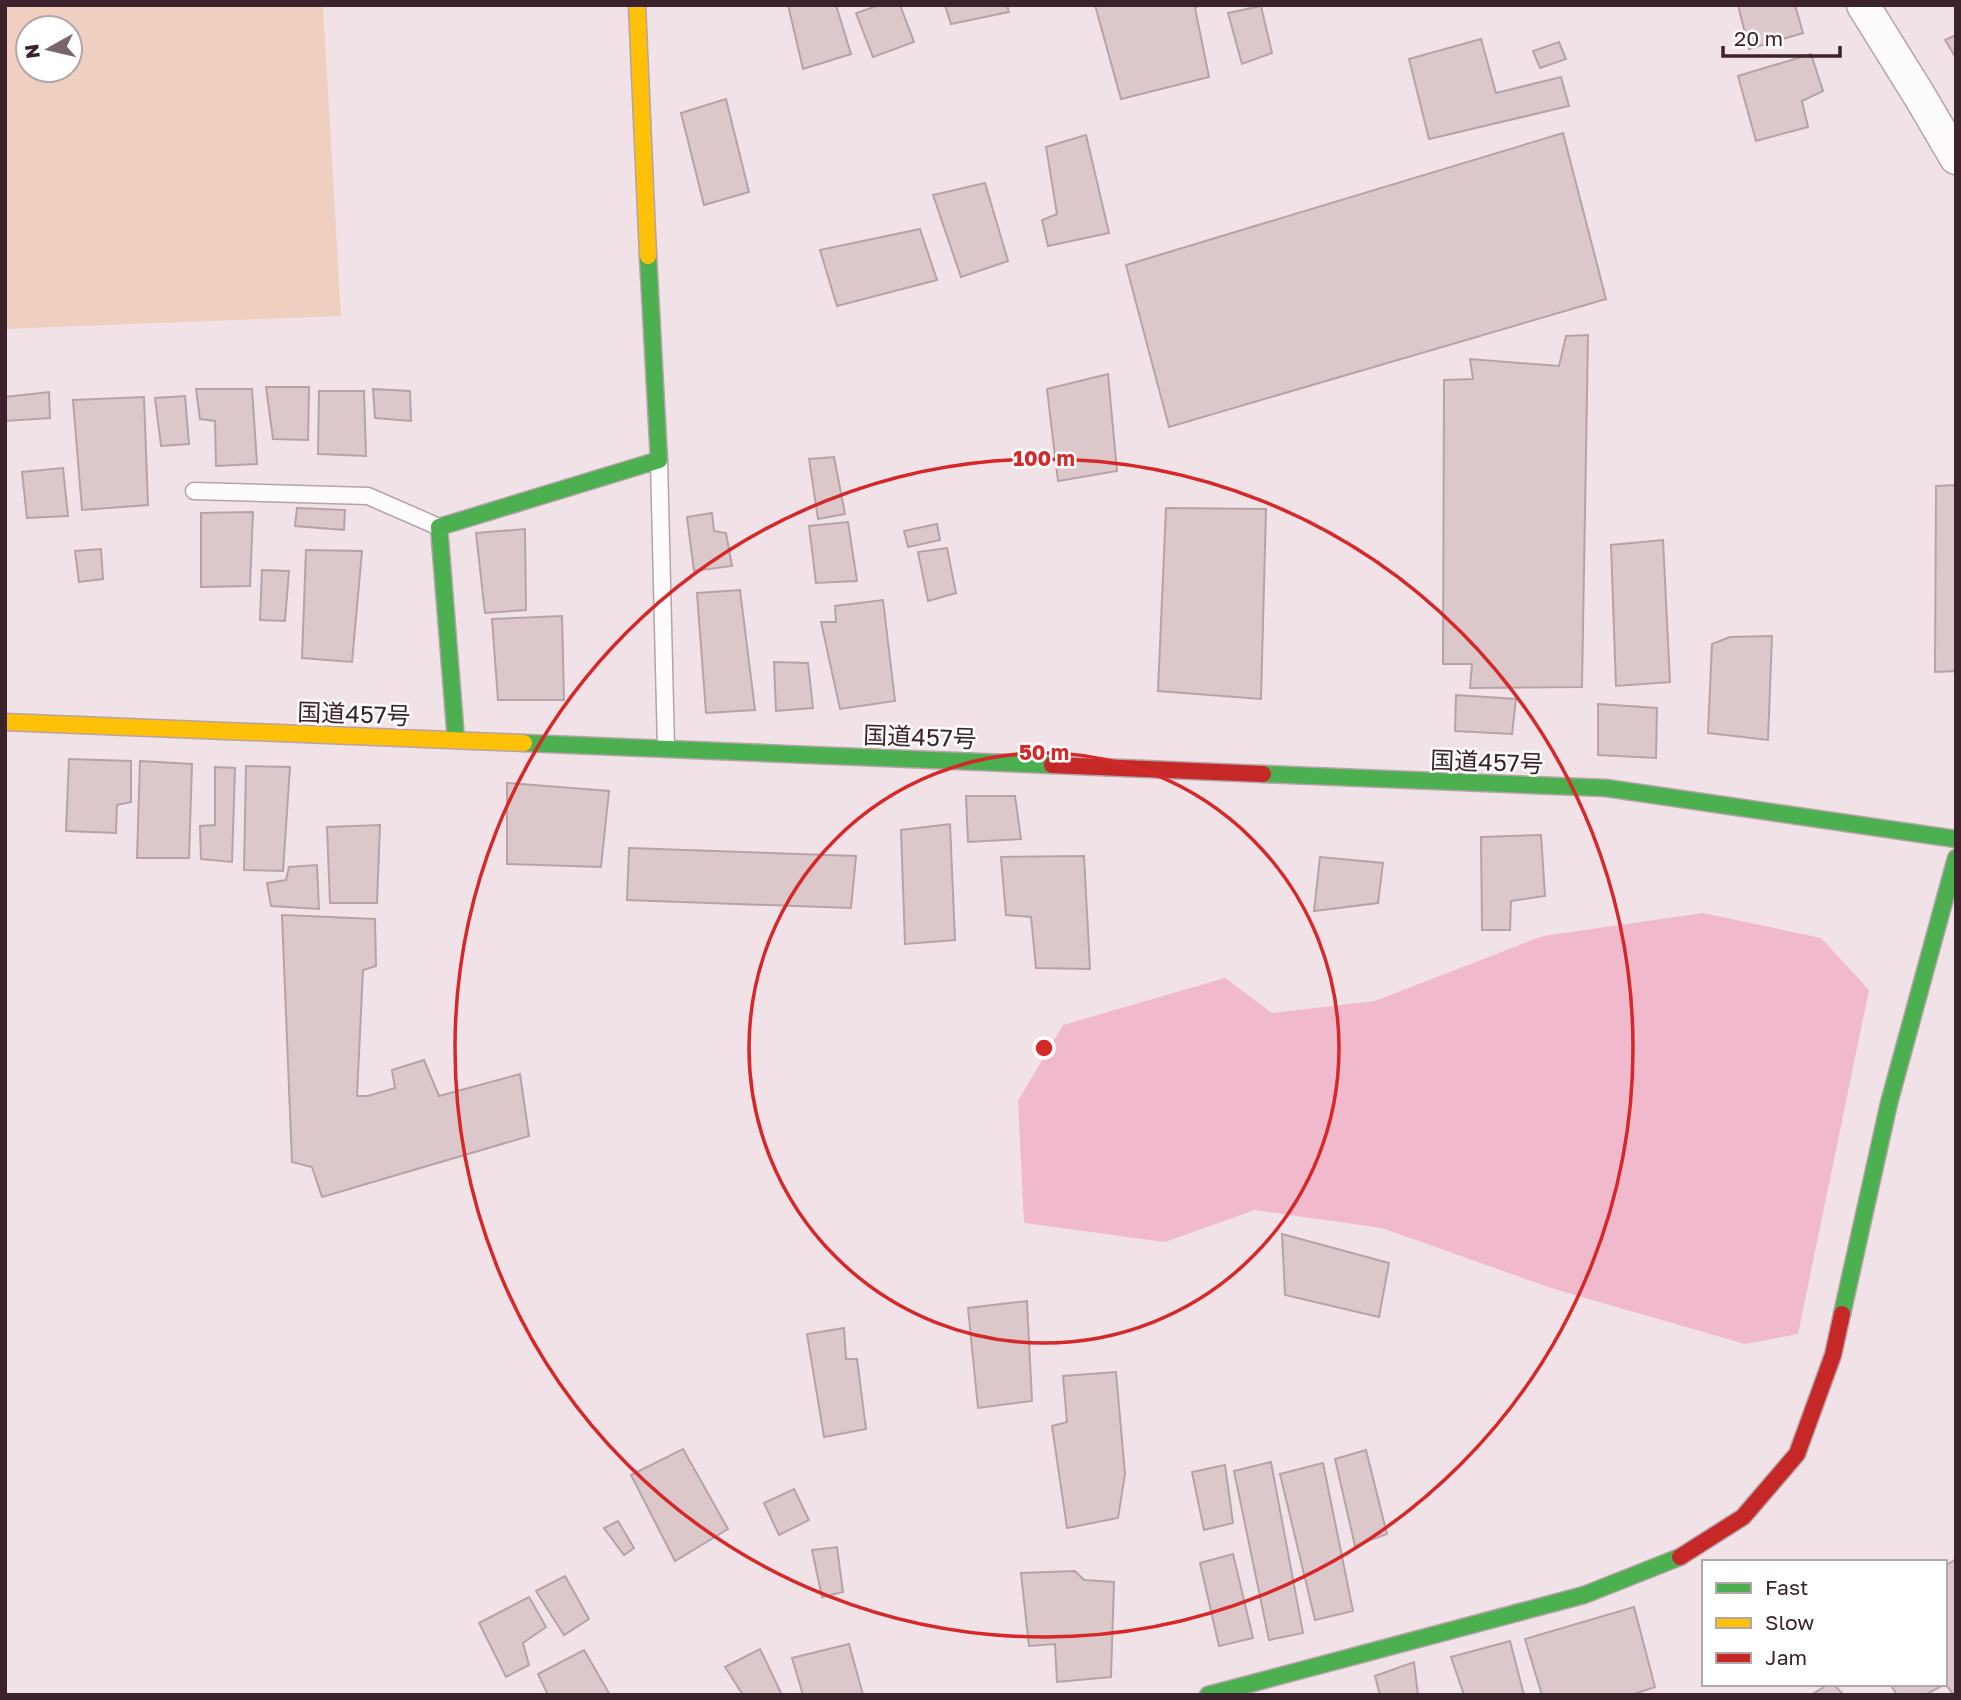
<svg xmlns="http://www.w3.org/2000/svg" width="1961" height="1700" viewBox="0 0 1961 1700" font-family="'Golos Text','Noto Sans JP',sans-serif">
	<rect width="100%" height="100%" fill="#f1e2e7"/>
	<path fill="#efd0c0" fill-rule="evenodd" d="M5,5H323L341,316L5,329ZM28,28H70V70H28Z"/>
	<path fill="#f0b9cc" d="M1703,913L1821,938L1869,990L1798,1334L1745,1344L1551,1288L1382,1228L1255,1210L1165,1242L1024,1223L1018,1101L1063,1025L1225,978L1272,1013L1375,1001L1543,936Z"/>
	<path fill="#dcc8ca" stroke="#b5a3a6" stroke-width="2" d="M788,5H836L851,54L803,69Z
		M880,5H900L914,42L873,57L856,13Z
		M945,5H1007L1009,12L951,24Z
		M1095,5H1200L1195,8L1209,77L1121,99Z
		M1738,5H1795L1803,33L1749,49Z
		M1261,6L1272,53L1242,64L1228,13Z
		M1956,35V58L1945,40Z
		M1481,39L1496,93L1561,77L1569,106L1429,139L1409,59Z
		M1559,42L1566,59L1540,68L1533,51Z
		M1811,54L1823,91L1802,101L1808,127L1756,141L1738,76Z
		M726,99L749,192L704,205L681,113Z
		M1563,133L1606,299L1169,427L1126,265Z
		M1086,135L1109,233L1048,246L1042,220L1057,214L1046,147Z
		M985,183L1008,261L961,277L933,195Z
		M920,229L937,280L837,306L820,250Z
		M1588,335L1582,687L1470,688L1472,664H1443L1444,380L1473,379L1470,359L1559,366L1566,336Z
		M1108,374L1117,471L1058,481L1047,389Z
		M266,387H309L308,440L273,439Z
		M196,389H252L257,464L216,466L215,421L200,419Z
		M373,389L410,391L411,421L375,418Z
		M319,391H364L366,456L318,454Z
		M49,392L50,418L5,421V397Z
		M185,396L189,444L161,446L155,398Z
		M144,397L148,505L82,510L73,400Z
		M834,457L845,514L818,519L809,459Z
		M63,468L68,516L27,518L22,472Z
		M1956,485V671L1935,672L1936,486Z
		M297,508L345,510L344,530L295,526Z
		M1166,508L1266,509L1261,699L1158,691Z
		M253,512L250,586L201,587V513Z
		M712,513L714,531L726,533L732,566L694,571L687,517Z
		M848,522L857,581L816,583L809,526Z
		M937,524L940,540L908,547L904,531Z
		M525,529L526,610L485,613L476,533Z
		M1663,540L1670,682L1616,686L1611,545Z
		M947,548L956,593L928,601L918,552Z
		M101,549L103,579L79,582L75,551Z
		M306,550L362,551L352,662L302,658Z
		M262,570L289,571L285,621L260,620Z
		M740,590L755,710L706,713L697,593Z
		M883,600L895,701L840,709L821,622H836L835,606Z
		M562,616L564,700H498L492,619Z
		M1772,636L1768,740L1708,733L1712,644L1730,637Z
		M774,662L808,663L813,708L776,711Z
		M1456,695L1516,699L1512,734L1455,731Z
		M1598,704L1657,708L1656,758L1598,755Z
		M69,759L131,761V802L117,805L116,833L66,831Z
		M140,761L192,764L189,858H137Z
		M246,766L290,767L283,871L244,870Z
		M215,767L235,768L232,862L201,859L200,826L215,825Z
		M507,783L609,791L601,867L507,864Z
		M966,796H1015L1021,839L968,842Z
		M950,824L955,940L905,944L901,830Z
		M380,825L377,903H330L327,827Z
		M1541,835L1545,896L1511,901L1510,930H1482L1481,837Z
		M629,848L856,856L851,908L627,900Z
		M1084,856L1090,969L1036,968L1031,917L1006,915L1001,857Z
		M1320,857L1383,863L1378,903L1314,911Z
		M317,865L319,909L271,906L267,883L286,880L289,867Z
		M282,915L375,919L376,966L363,970L357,1096H368L395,1088L392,1070L424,1060L439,1096L520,1074L529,1136L322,1197L312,1167L292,1162Z
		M1282,1234L1389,1263L1379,1317L1285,1295Z
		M1027,1301L1032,1401L978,1408L968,1308Z
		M844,1328L846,1359H857L866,1429L824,1437L807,1334Z
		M1116,1372L1125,1474L1118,1518L1067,1528L1052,1426L1067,1422L1063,1376Z
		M683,1449L728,1529L675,1561L631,1475Z
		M1366,1450L1387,1534L1355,1546L1335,1459Z
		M1271,1462L1303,1633L1269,1640L1234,1471Z
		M1323,1463L1353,1611L1315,1620L1280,1474Z
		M1225,1465L1233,1523L1204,1530L1192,1472Z
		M794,1489L809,1520L779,1535L764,1503Z
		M618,1521L634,1548L624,1555L604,1528Z
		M837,1547L843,1592L822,1597L812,1550Z
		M1233,1554L1253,1638L1219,1646L1200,1563Z
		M1956,1559V1695H1954L1945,1684V1566Z
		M1075,1571L1084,1580L1114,1582L1111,1677L1057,1682L1055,1644L1029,1646L1021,1573Z
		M565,1576L589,1619L564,1635L536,1591Z
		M529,1597L546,1627L523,1643L529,1665L506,1677L479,1623Z
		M1634,1607L1655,1687L1631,1695H1542L1525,1639Z
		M1510,1641L1524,1695H1464L1451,1657Z
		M849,1644L863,1695H803L792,1658Z
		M760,1649L782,1695H743L725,1667Z
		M584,1650L610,1695H548L538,1674Z
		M1414,1662L1418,1695H1380L1375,1676Z
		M1829,1684H1833L1844,1695H1811Z
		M1890,1684H1945L1925,1695H1897Z"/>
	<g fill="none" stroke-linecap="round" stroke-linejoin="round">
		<defs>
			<path id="lane" d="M659,460L666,748
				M194,491L368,496L439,527"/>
			<path id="street" d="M1863,5L1919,95L1956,158"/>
			<path id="fast" d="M456,740L439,527L659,460L648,256
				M524,743L1052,765
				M1263,774L1606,788L1956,839
				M1842,1314L1889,1103L1956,858
				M1208,1695L1584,1595L1680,1557"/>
			<path id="slow" d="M637,5L648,256
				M5,722L524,743"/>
			<path id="jam" d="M1052,765L1263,774
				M1680,1557L1743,1517L1797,1454L1833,1355L1842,1314"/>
		</defs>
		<use href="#lane" stroke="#b5a3a9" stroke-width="19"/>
		<use href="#street" stroke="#b5a3a9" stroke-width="35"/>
		<use href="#fast" stroke="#b5a3a9" stroke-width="19"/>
		<use href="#slow" stroke="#b5a3a9" stroke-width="19"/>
		<use href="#jam" stroke="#b5a3a9" stroke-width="19"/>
		<use href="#lane" stroke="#fdfbfb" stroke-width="16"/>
		<use href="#street" stroke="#fdfbfb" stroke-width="32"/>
		<use href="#fast" stroke="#4caf50" stroke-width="16"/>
		<use href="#slow" stroke="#ffc107" stroke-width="16"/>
		<use href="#jam" stroke="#c62828" stroke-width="16"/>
	</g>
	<g fill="none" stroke="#d62828" stroke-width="3.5">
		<circle cx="1044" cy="1048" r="295"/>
		<circle cx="1044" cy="1048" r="589"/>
	</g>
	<g text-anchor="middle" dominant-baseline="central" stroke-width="5" stroke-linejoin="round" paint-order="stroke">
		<g font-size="24" fill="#3b222b" stroke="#fff">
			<text transform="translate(354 713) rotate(2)">国道457号</text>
			<text transform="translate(920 736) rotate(2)">国道457号</text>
			<text transform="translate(1487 761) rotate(2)">国道457号</text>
		</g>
	</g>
	<circle cx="1044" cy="1048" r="10" fill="#d62828" stroke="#fff" stroke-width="3.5"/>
	<g font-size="21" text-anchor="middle" font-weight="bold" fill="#d62828" stroke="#fff" stroke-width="5" stroke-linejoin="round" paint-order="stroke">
		<text x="1044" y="466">100 m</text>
		<text x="1044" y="760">50 m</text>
	</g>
	<rect width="1961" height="1700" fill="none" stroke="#3b222b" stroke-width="14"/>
	<rect x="1702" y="1560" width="245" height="126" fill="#ffffff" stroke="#b1a7aa" stroke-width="2"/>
	<rect x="1716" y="1583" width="35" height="10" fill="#4caf50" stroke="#b1a7aa" stroke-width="2"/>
	<text x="1765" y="1595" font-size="21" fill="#3b222b">Fast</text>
	<rect x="1716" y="1618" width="35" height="10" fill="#ffc107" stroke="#b1a7aa" stroke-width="2"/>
	<text x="1765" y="1630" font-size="21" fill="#3b222b">Slow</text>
	<rect x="1716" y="1653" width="35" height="10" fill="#c62828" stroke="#b1a7aa" stroke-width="2"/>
	<text x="1765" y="1665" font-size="21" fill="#3b222b">Jam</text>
	<g transform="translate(49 49) rotate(262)"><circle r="33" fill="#ffffff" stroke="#b1a7aa" stroke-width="2"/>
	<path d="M0-5L12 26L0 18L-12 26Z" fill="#7b656d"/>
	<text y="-10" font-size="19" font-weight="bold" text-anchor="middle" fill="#3b222b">N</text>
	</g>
	<path d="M1723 46v10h117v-10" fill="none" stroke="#3b222b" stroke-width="3.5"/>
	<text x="1734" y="46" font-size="21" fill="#3b222b" stroke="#ffffff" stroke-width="5" paint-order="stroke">20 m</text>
</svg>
